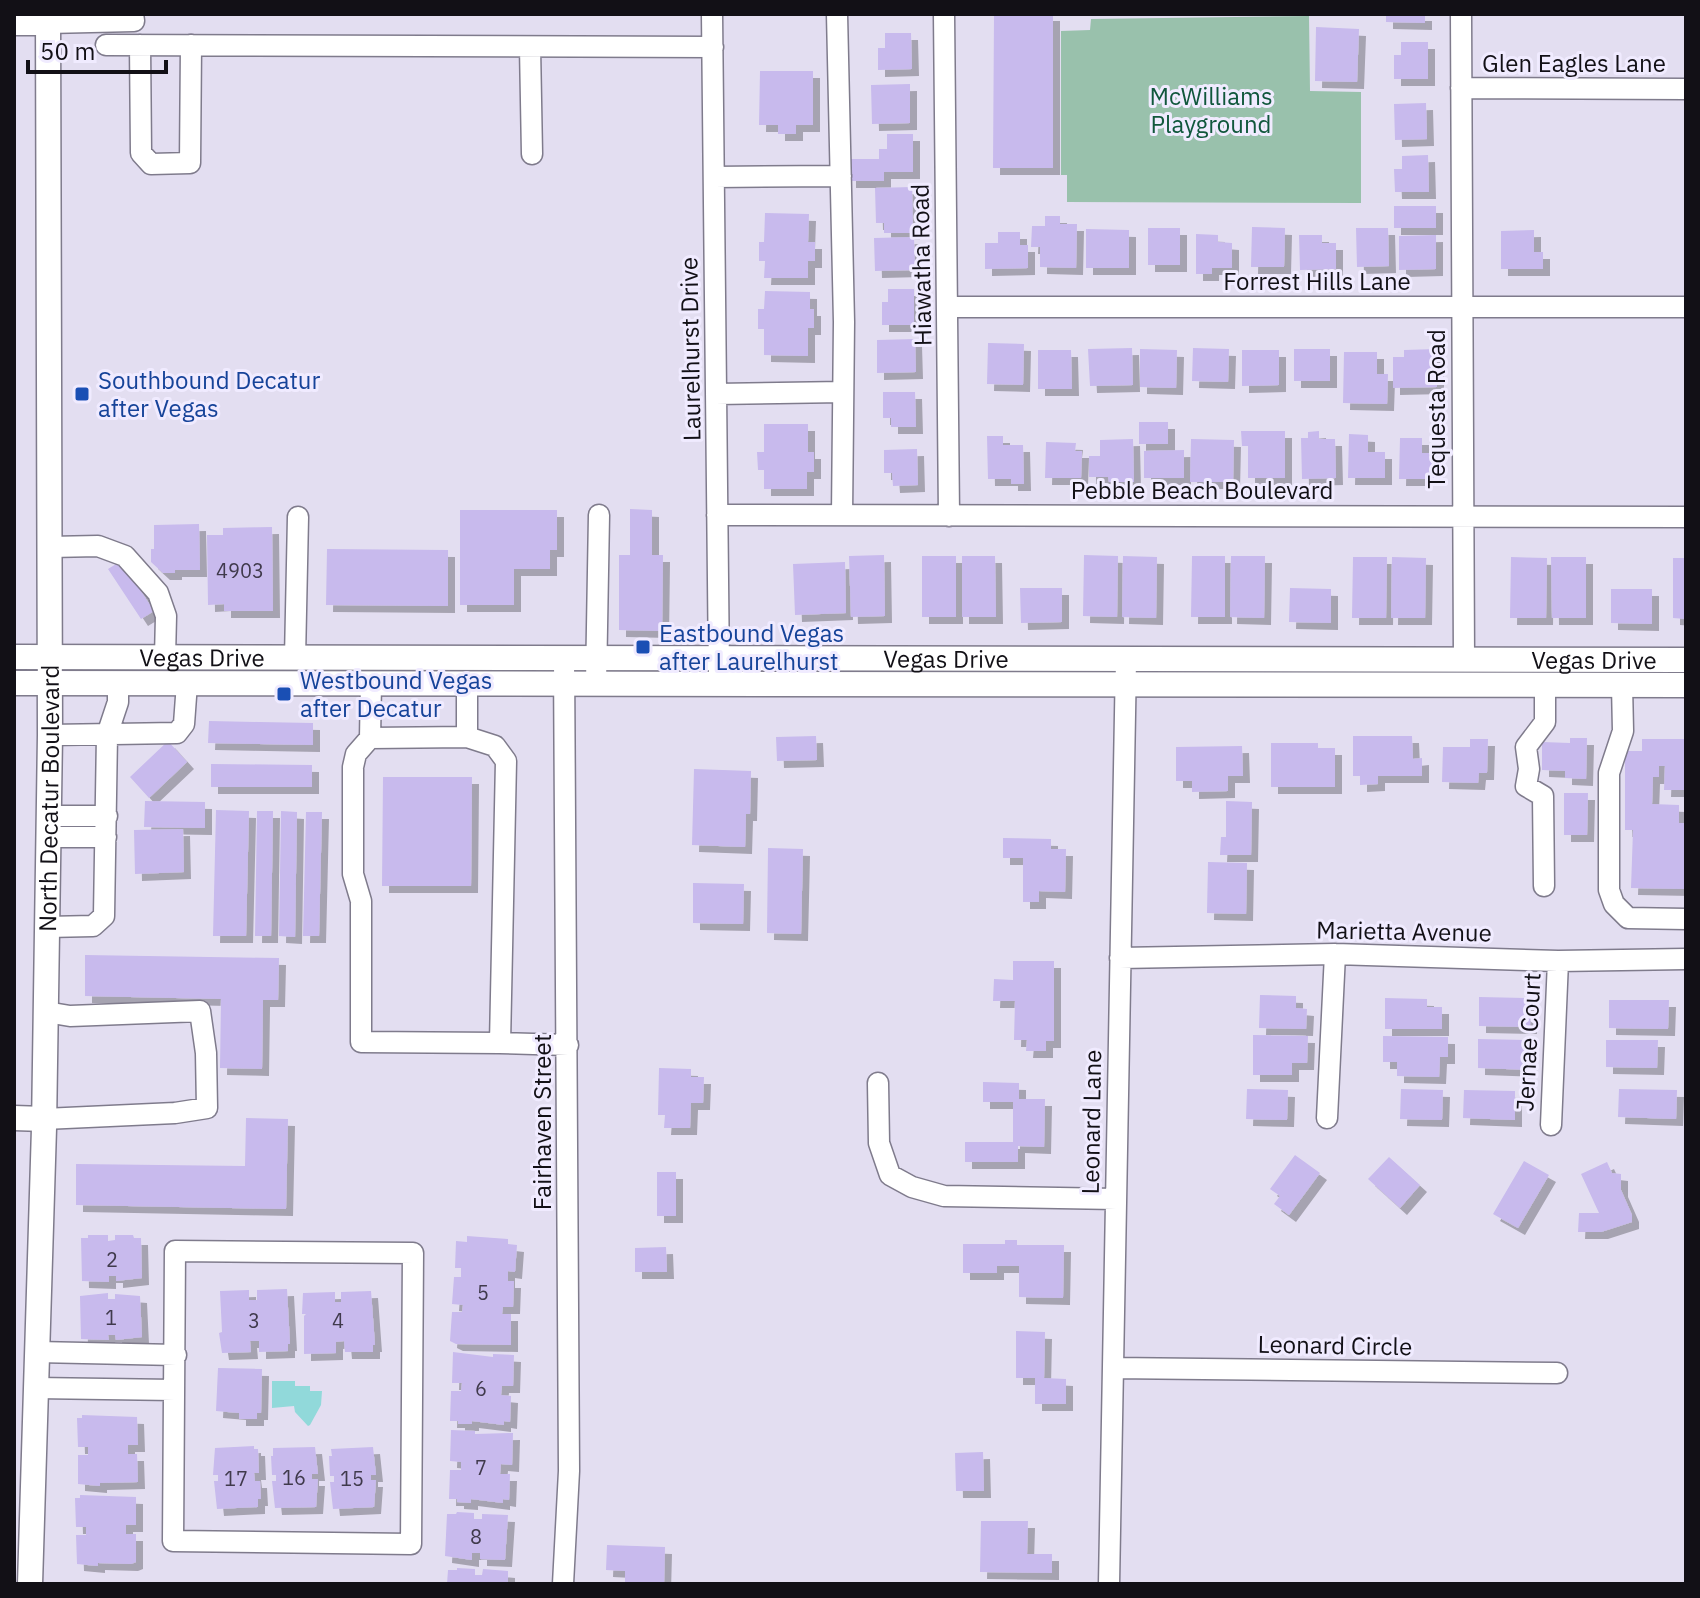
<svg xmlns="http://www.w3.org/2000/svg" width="1700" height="1598" viewBox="0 0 1700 1598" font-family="'IBM Plex Sans',sans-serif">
	<defs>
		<filter id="shadow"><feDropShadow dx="7" dy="7" stdDeviation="0" flood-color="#0004"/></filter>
	</defs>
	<rect width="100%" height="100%" fill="#e3def1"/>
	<path fill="#99c1ac" d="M1309,16L1310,91L1361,92V203L1067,202V175H1061V31L1090,30L1091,19Z"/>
	<path fill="#91d9da" d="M272,1381H295V1386H310V1391H322L321,1405L310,1425L308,1426L295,1412L294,1406L272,1408Z"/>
	<path fill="#c8baed" filter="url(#shadow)" d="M994,14H1053V168H993Z
		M1386,14H1425V23L1386,22Z
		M1316,27L1359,29L1357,82L1315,81Z
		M885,33H911L912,69L878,70V48H885Z
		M1401,42H1428V79H1394V55H1401Z
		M760,71H813V125H796V134H778V125H759Z
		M910,84V123L872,124L871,85Z
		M1426,103L1427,139L1395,140L1394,104Z
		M887,134H913V172H884V181H849V159H879V149H887Z
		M1428,155L1429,192H1395L1394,169H1402V156Z
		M912,187L913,233H884V223H876L875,188Z
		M1394,206H1436V228H1394Z
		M765,213L809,214L808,242H815V261H808V278H764L765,261H759V242H764Z
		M1045,216H1060V224H1077L1076,268L1040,267V247H1031L1032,226H1045Z
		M1252,227L1285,228L1284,267H1251Z
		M1148,228H1180V265H1148Z
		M1356,228H1388L1389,266L1357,267Z
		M1086,229L1129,230V268H1086Z
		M1534,230V252H1543V269H1501V231Z
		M998,232H1020V245H1028V268L985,269V243H998Z
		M1196,234L1218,235V242L1232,243V268H1212V274H1196Z
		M1299,235H1322V243H1336V269L1300,270Z
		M1436,235V269L1399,270V236Z
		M914,237L915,270L875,271L874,238Z
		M888,289H914V325H882V302H888Z
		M765,291L810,292V309H814V328H808V356L764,355V329H758V309H764Z
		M915,339L916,372L877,373V340Z
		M988,343L1024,344L1023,385L987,384Z
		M1132,348L1133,385L1090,386L1088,349Z
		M1193,348L1229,349L1228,382L1192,381Z
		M1140,349L1177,350L1176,388L1140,387Z
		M1294,349H1330V381H1294Z
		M1437,349V387L1393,388V357H1404V350Z
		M1038,350H1071L1072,389H1038Z
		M1242,350H1279V385L1242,386Z
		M1344,352H1377V374H1388L1387,404L1343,403Z
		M883,392H915L916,427H891V418H883Z
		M1139,422H1168V444H1139Z
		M764,424H808V452H814V472H807V489H764V470H758L757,452H764Z
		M1241,431H1285V478H1248V446H1242Z
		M1319,431V439H1335L1336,478L1302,479L1301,438H1308V432Z
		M1349,434L1368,435V452H1385V478H1348Z
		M987,436H1003V445H1023L1024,484H1011V479H988Z
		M1400,438H1422V453H1437L1436,479H1399Z
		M1133,439L1134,482H1109L1108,477H1089V456H1100V440Z
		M1191,439L1234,440L1233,482H1190Z
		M1046,442L1076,443L1075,451H1082L1081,478H1045Z
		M917,449L918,485L893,486L892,473H884V450Z
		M1184,450V478H1144V451Z
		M630,509L652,510V555H663L662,631L619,630V555H630Z
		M460,510H557V550H550V569H514V605H460Z
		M199,524L200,570H175V573H163L151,562V549H154V525Z
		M272,527L273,611H224V604L208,605L207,535H223V528Z
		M327,549L448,550V606L326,605Z
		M884,555L885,616L851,617L849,556Z
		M1084,555L1118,556L1117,617L1083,616Z
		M922,556H956V617H922Z
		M962,556H995L996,617H962Z
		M1123,556L1157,557L1156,618L1122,617Z
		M1192,556H1225V617H1191Z
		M1231,556H1265L1264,618L1230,617Z
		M1353,557H1387L1386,618H1352Z
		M1392,557L1426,558L1425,618H1391Z
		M1511,557L1547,558L1546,618H1510Z
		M1551,557H1586V618H1552Z
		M1673,558H1686V619L1673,618Z
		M121,561L154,611L141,619L108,569Z
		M845,562L846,613L795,615L793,564Z
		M1020,588H1062V622L1021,623Z
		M1290,588L1331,589V623L1289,622Z
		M1611,589H1652V624L1611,623Z
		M209,721L313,723V745L208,743Z
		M816,736L817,760L777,761L776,737Z
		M1353,736H1412L1413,759L1422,758V776H1378V784L1360,785V776H1353Z
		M1570,738H1587L1586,779L1565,778V771L1542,770V742L1570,743Z
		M1470,739H1488L1487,773H1479L1478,783L1442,782L1443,747H1470Z
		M1642,739H1686V790H1664L1665,766H1659V777H1653L1652,804L1679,805V823H1686L1685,889L1631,888L1633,830H1625V751H1642Z
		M168,741L187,762L149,798L130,777Z
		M1271,743H1318V748H1335V787H1271Z
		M1242,746L1243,776H1228V791L1192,792V781H1176V747Z
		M211,764L312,765V787H211Z
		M694,769L751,771L750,814H746L745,847L692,845Z
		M383,777H472L471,886H382Z
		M1564,793H1588L1587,835H1564Z
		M145,801L205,802V828L144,827Z
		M1226,801L1252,802L1251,855H1220L1221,837H1226Z
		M216,810L249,811L246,936H213Z
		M257,811H273L271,936H255Z
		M281,811L297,812L295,937L279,936Z
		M306,812H322L319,936H303Z
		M183,829L184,872L135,874L134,830Z
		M1003,838L1051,839V849H1066L1065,892L1039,891V902H1023V858H1003Z
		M768,848L803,849L801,934L767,933Z
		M1208,862L1247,863L1246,914L1207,913Z
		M693,883L744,884L743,924L693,923Z
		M85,955L279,958L278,1000H263L262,1069L220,1068L221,999L85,996Z
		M1013,961H1054V1041H1046V1051H1026L1027,1040H1014L1015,1001H993L994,979L1013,980Z
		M1260,995L1296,996V1008L1307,1009L1306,1029L1259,1028Z
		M1479,997L1531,998L1530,1027L1479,1026Z
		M1385,998L1427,999V1007H1442V1029H1385Z
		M1609,1000H1669L1668,1029L1609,1028Z
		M1253,1035L1308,1036L1307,1063H1292V1075H1253Z
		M1383,1036L1448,1037V1057H1440L1439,1077L1397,1076V1062H1383Z
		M1478,1039L1531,1040L1530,1070L1478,1068Z
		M1606,1040H1658L1657,1068L1606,1067Z
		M659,1068L691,1069V1077H704L703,1103H691L690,1128H664L665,1115H658Z
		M983,1082L1019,1083V1099H1045L1044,1147L1018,1146V1162H965V1142H1013V1102H983Z
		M1247,1089L1288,1090L1287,1120L1246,1119Z
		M1401,1089L1443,1090L1442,1120L1400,1119Z
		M1619,1089L1677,1090L1676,1119L1618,1117Z
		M1464,1090L1515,1091V1120L1463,1118Z
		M246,1118L288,1119L286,1209L76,1205V1164L245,1166Z
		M1295,1155L1320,1173L1289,1215L1274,1204L1280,1196L1270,1189Z
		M1389,1157L1420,1185L1400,1208L1368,1179Z
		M1524,1161L1549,1175L1518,1228L1493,1214Z
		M1607,1162L1612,1173L1621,1174V1190L1632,1215V1222L1601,1232H1578L1579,1213H1599L1581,1174Z
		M657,1172H676V1216H657Z
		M88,1235H108V1241L115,1240V1235H133L134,1238H141L142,1278L116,1281V1276H109V1282L82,1281L81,1238H88Z
		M467,1236L508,1239V1244L517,1245L515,1272L508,1271V1281H514L513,1307H503L502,1314H511V1345L456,1344L450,1341L452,1312H462L463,1305L452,1304L454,1277H461V1268H455L456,1241L467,1242Z
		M1005,1240H1017V1245H1064L1063,1298L1019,1297V1266H997V1273H963V1244H1005Z
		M666,1247L667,1272H635V1248Z
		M287,1289L290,1344H288V1351L259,1352V1341H250L251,1352L222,1353L219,1333L222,1332L220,1291L249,1290V1300H257V1290Z
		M371,1291L375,1345H373V1352H345L344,1341L336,1342V1353L304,1354V1316L306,1314H302L303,1293L335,1292V1302H341V1292Z
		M108,1293V1299H115V1294L140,1296L142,1337L116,1340L115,1335H108L109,1340L81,1339L80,1296Z
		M1016,1331L1045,1332L1044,1378L1066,1379V1404H1035V1378H1016Z
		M453,1352L493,1357V1354L514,1355L513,1386H502L501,1395L511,1396L510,1422L504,1421V1425L472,1421V1424H458V1421H450L451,1391H461L462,1383H452Z
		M218,1368L262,1369L261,1413H257V1419H239V1413L216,1411Z
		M82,1415L137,1417L138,1445H128V1454H137L138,1482L100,1483V1486L78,1484V1455H88V1447H78L77,1418H82Z
		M451,1430L475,1431V1434L513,1433L512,1465L501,1464L500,1474H510L509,1500L503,1499V1503L471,1499V1503L457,1502V1499H449L450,1470H461V1462L450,1461Z
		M254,1446V1449H258L259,1473H254L255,1481H260L261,1499H258V1507L217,1509L214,1481H218V1475H213L215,1448Z
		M315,1447L318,1474H312V1479H318L316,1507L275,1508L272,1481H276V1475H272L271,1456H273V1448Z
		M373,1447L376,1475H371V1480H376L374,1507L333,1509L330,1482H334V1476H330L329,1456H332L331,1449Z
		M983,1452L984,1491H956L955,1453Z
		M80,1495L136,1497V1525H126V1534H136V1562L131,1564L98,1563V1566L77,1564L76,1535H86V1527H76L75,1498H80Z
		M457,1512L474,1513V1519H482V1514L508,1515L505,1560L480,1559V1553H472V1560L445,1556L447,1514H456Z
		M981,1521H1028L1027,1554H1052V1573L980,1572Z
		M607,1545L665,1547L664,1584H625V1571L606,1570Z
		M457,1568L475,1569V1575H482L483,1569L508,1571V1584H447L448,1570H457Z"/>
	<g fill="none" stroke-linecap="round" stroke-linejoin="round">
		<defs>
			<path id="minor" d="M712,14L719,674
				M837,14L844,322L842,515
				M944,14L949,516
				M1461,14L1464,660
				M48,23L134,21L133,14
				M106,45L713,47
				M140,45L141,153L151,164L190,163L191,45
				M530,47L532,154
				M1461,88L1686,89
				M714,177L841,176
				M947,307H1686
				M716,394L843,392
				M717,515L1686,517
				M50,547L98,546L125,556L158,593L166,616L165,657
				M295,658L298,517
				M371,683L370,738L356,754L353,767V874L361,901V1042L500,1043L506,761L495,746L467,737V683
				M596,683L599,515
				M1622,685L1623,731L1609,773V890L1614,904L1628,918L1686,919
				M50,735L177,733L184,724L187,683
				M370,738L467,737
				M49,816H107
				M48,837H106
				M1544,886L1543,796L1526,786L1529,769L1526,747L1545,722V685
				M47,927L93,926L104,916L107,735L118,702V683
				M1120,958L1335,954L1558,961L1686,959
				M500,1043L568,1045
				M878,1083L879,1143L890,1175L912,1187L944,1196L1116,1199
				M1327,1118L1335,954
				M44,1119L175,1113L207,1108L206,1053L200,1011L70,1016L46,1012
				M1551,1125L1558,961
				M175,1251L413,1253L411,1544L173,1541Z
				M37,1352L176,1355
				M1113,1368L1557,1373
				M36,1388L174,1390
				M563,1584L569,1471L564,659
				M1109,1584L1126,660"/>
			<g id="major">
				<path d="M14,23H48"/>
				<path id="s1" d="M14,657L1686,660"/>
				<path d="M14,683L1686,685"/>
				<path d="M14,1118L44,1119"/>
				<path id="s2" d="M30,1584L44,1128L50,735L48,14"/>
			</g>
		</defs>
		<use href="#minor" stroke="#7f7b8c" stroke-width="23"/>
		<use href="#major" stroke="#7f7b8c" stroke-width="27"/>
		<use href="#minor" stroke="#fff" stroke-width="20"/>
		<use href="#major" stroke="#fff" stroke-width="24"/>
	</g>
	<g fill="#1a4fb4" stroke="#f0ebff" stroke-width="3">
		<rect x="74" y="386" width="16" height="16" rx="4"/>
		<rect x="635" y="639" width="16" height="16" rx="4"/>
		<rect x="276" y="686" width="16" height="16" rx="4"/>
	</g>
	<g text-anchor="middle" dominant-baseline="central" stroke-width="6" stroke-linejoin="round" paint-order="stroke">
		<g font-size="20" fill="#403a4c">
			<text x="240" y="570">4903</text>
			<text x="112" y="1259">2</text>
			<text x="483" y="1292">5</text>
			<text x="111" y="1317">1</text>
			<text x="254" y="1320">3</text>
			<text x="338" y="1320">4</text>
			<text x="481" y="1388">6</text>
			<text x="481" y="1467">7</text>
			<text x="294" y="1477">16</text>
			<text x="236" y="1478">17</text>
			<text x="352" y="1478">15</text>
			<text x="476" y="1536">8</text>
		</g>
		<g font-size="24" fill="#121016" stroke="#f0ebff">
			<text x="1574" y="63">Glen Eagles Lane</text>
			<text transform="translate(921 265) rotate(-91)">Hiawatha Road</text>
			<text x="1317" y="281">Forrest Hills Lane</text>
			<text transform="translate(690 349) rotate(-91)">Laurelhurst Drive</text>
			<text transform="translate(1436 409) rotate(-90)">Tequesta Road</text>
			<text x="1202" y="490">Pebble Beach Boulevard</text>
			<text stroke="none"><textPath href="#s1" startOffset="188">Vegas Drive</textPath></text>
			<text stroke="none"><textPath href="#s1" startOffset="932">Vegas Drive</textPath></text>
			<text stroke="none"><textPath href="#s1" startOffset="1580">Vegas Drive</textPath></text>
			<text stroke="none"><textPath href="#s2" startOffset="786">North Decatur Boulevard</textPath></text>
			<text transform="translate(1404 931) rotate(1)">Marietta Avenue</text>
			<text transform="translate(1528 1042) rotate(-87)">Jernae Court</text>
			<text transform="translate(542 1122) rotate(-90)">Fairhaven Street</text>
			<text transform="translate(1091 1122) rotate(-89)">Leonard Lane</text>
			<text transform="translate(1335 1345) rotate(1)">Leonard Circle</text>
		</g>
		<g font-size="24" fill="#10573c" stroke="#f0ebff">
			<text x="1211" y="96">McWilliams<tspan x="1211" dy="28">Playground</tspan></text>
		</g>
		<g font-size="24" fill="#164399" stroke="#f0ebff" text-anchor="start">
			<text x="98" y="380">Southbound Decatur<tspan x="98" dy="28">after Vegas</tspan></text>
			<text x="659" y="633">Eastbound Vegas<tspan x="659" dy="28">after Laurelhurst</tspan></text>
			<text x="300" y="680">Westbound Vegas<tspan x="300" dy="28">after Decatur</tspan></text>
		</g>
	</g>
	<rect width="1700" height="1598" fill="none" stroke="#121016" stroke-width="32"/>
	<path d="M28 60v12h138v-12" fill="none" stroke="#121016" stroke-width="4"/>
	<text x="40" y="60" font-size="24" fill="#121016" stroke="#f0ebff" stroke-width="6" paint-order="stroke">50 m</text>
</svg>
